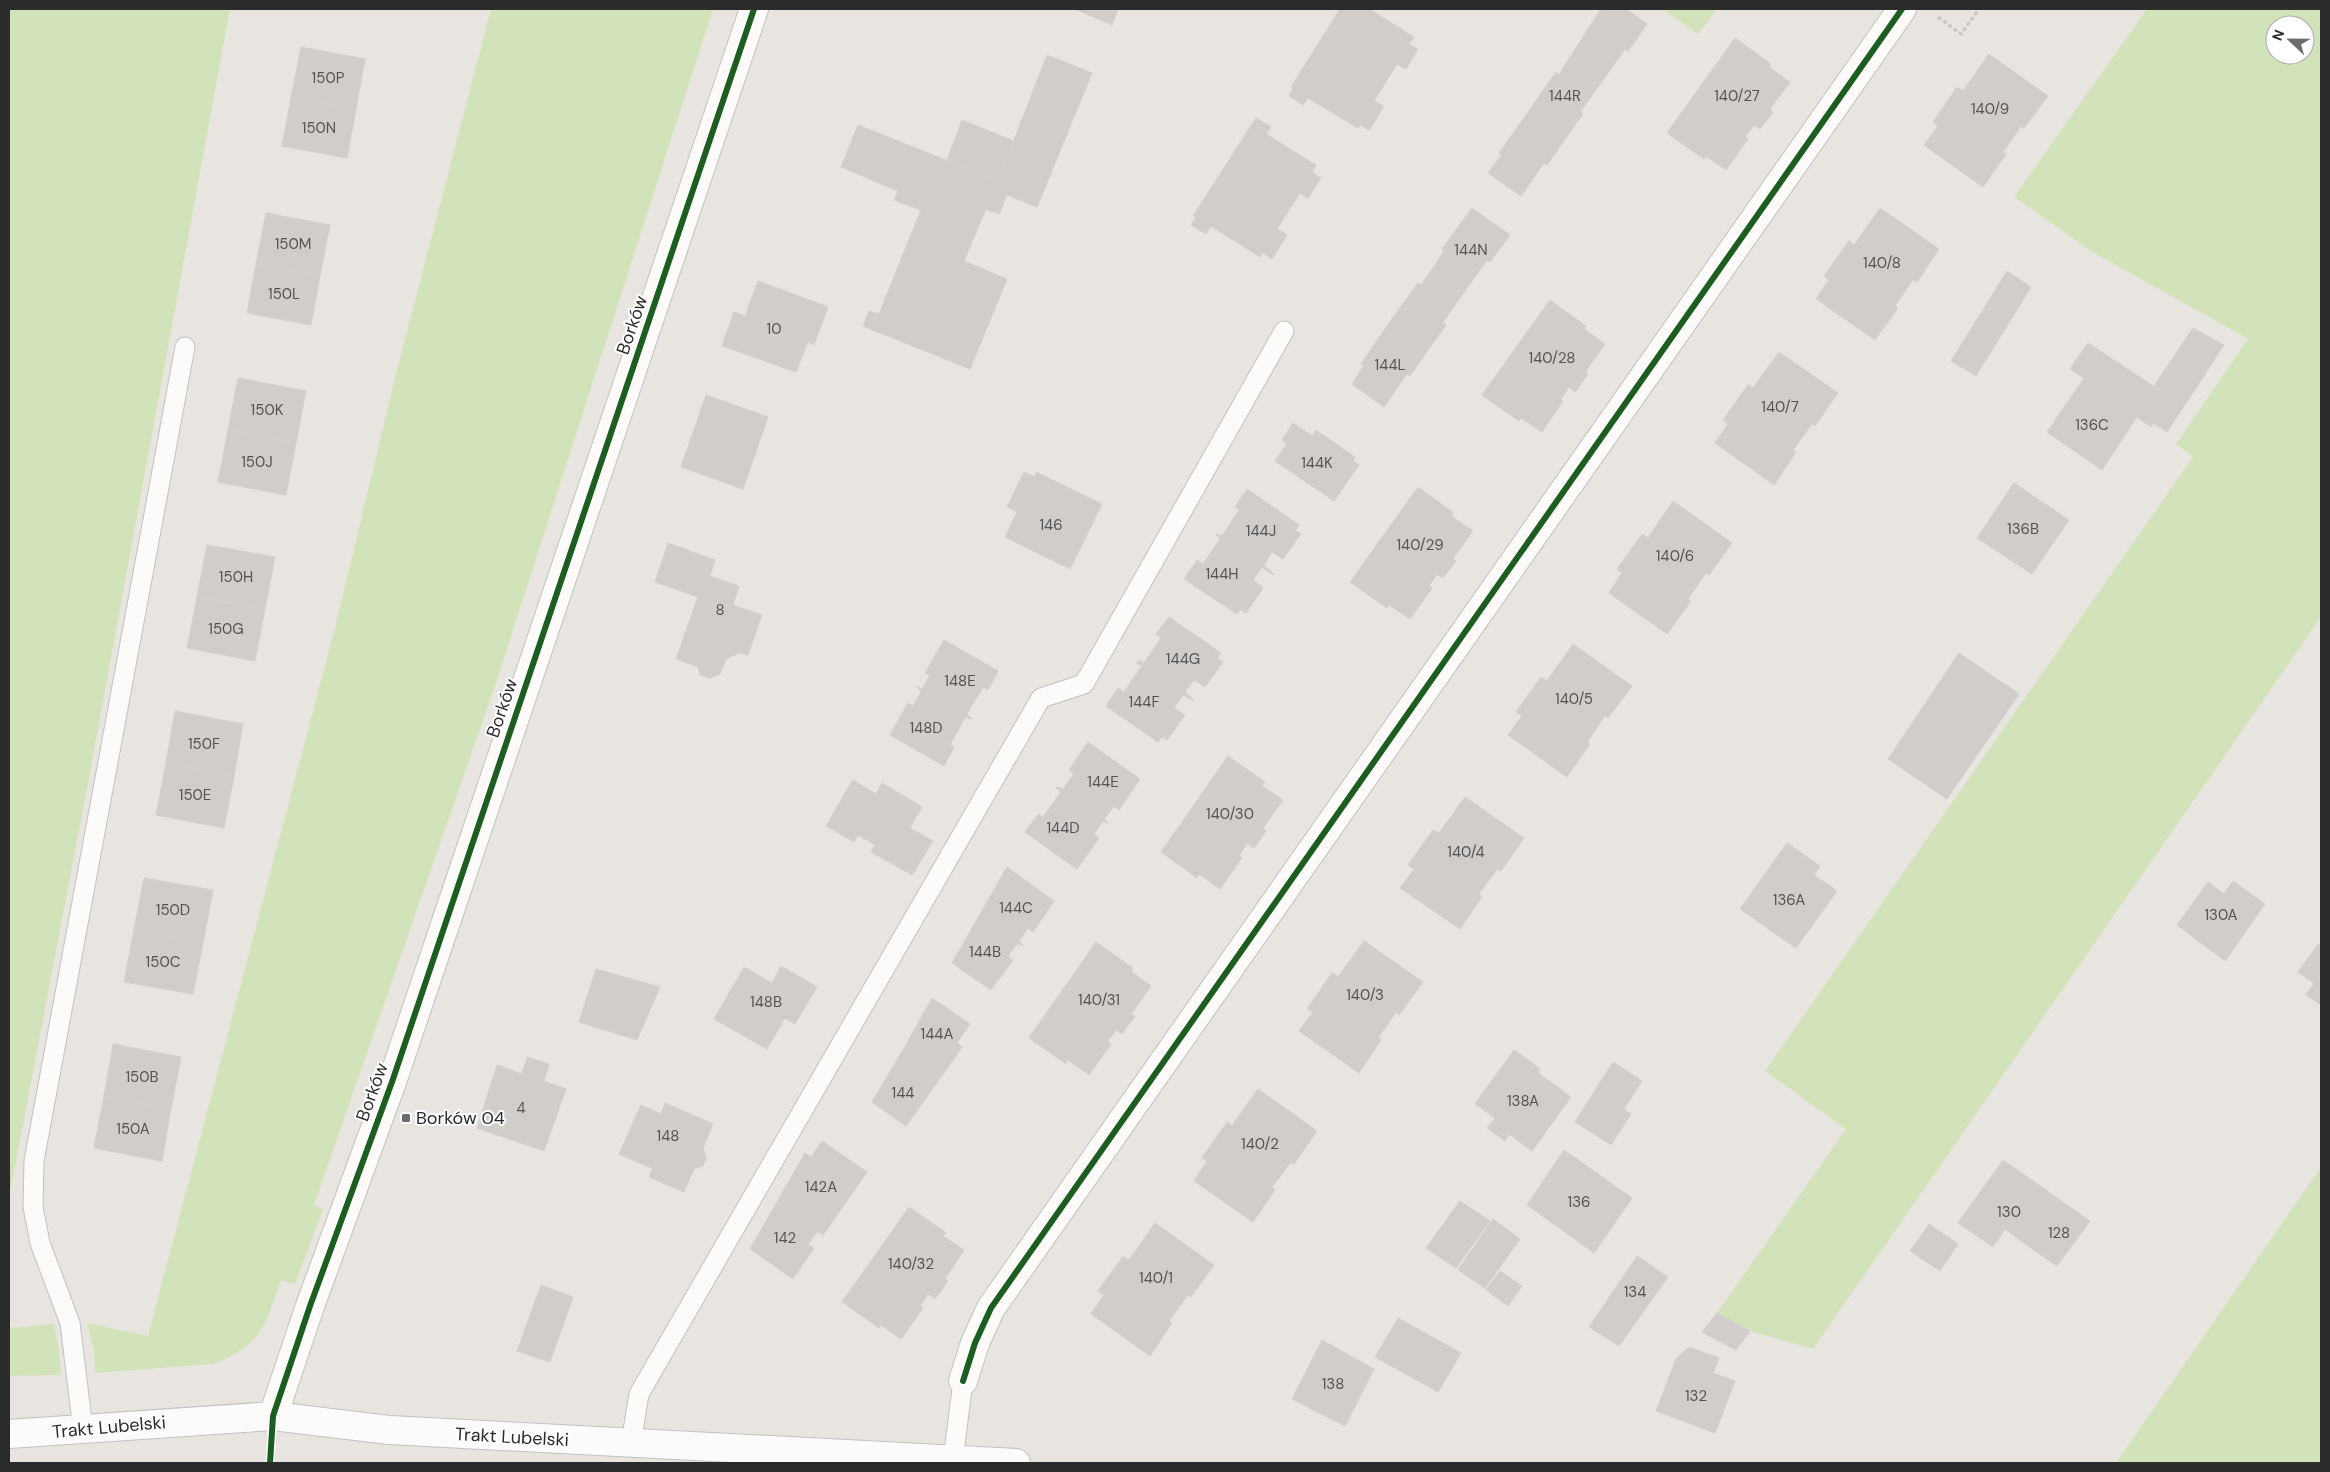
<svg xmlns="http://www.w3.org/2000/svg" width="2330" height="1472" viewBox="0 0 2330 1472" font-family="'DM Sans',sans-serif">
	<rect width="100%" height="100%" fill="#e8e4e0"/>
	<path fill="#d2e3ba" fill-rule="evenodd" d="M9,9H230L91,767L9,1198Z
		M491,9H713L496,683L314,1205L323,1209L295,1284L281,1280C264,1327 263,1345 212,1364L95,1373L94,1351L87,1323L148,1336L335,628L396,374Z
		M1662,9H1717L1698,34Z
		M2147,9H2321V617L1813,1349L1750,1331L1717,1313L1846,1129L1765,1071L2193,457L2176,444L2248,339L2091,251L2014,197ZM2275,25H2305V55H2275Z
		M2321,1167V1463H2116Z
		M54,1324L59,1350L61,1375L9,1376V1328Z"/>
	<path fill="#d0cdca" stroke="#d3d0cd" d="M1075,9H1118L1112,25Z
		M1340,9H1369L1414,37L1409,44L1418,49L1406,69L1397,64L1374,101L1384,106L1369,130L1360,125L1358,128L1308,98L1303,105L1289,96L1293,89L1291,87Z
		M1601,9H1626L1647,24L1628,51L1625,49L1603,80L1570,57Z
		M1735,38L1771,64L1769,67L1790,82L1770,109L1773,112L1760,129L1754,125L1745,137L1748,139L1726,170L1706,156L1704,159L1667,133Z
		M301,47L365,59L356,109L291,98Z
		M1989,54L2048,96L2024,128L2021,126L2003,152L2006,154L1983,187L1924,145L1938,126L1933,122L1957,87L1963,91Z
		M1047,55L1092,73L1037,207L1007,195L999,214L986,209L964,261L1007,279L970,369L863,326L869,311L879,314L921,210L894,200L898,191L841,167L858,125L998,181Z
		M1570,57L1603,80L1580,112L1583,114L1565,139L1528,112L1556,72L1559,75Z
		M291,98L356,109L347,158L282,146Z
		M1528,112L1565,139L1547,165L1544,163L1521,196L1488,173L1502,155L1499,153Z
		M1256,118L1271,127L1266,134L1316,165L1312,172L1321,178L1308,198L1300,193L1277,229L1287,235L1272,259L1263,253L1260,257L1211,226L1206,234L1191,225L1196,217L1193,216Z
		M962,120L1014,141L998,181L947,160Z
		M1472,208L1510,235L1490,262L1487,260L1465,291L1433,268L1444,251L1442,249Z
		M1880,208L1939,249L1917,282L1913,280L1895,306L1898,308L1875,340L1816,299L1829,280L1824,276L1849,241L1854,245Z
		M266,213L330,225L320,276L256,264Z
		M256,264L320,276L311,325L247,313Z
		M1433,268L1465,291L1443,322L1446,325L1428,350L1389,323L1418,283L1421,285Z
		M2007,271L2031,287L1976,376L1951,361Z
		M758,281L828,307L814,345L808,342L796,372L722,346L734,312L745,316Z
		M1550,300L1586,326L1584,329L1605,344L1585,372L1588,374L1575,392L1569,387L1561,399L1563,401L1542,432L1521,418L1519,421L1482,395Z
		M1389,323L1428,350L1410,376L1407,374L1384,407L1352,384L1364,365L1361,364Z
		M2193,328L2224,345L2167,432L2153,423L2170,397L2154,386Z
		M2088,343L2170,397L2151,427L2137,417L2138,415L2070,369Z
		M1779,352L1838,393L1815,426L1812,424L1793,450L1796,452L1774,485L1715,443L1728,424L1723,420L1748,385L1753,388Z
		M238,378L306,391L296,443L228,430Z
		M2084,378L2138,415L2102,470L2047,432Z
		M706,395L768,417L743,489L681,467Z
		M1293,423L1312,436L1316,430L1355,457L1353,461L1359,465L1334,501L1275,461L1287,444L1282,440Z
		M228,430L296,443L286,495L218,482Z
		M1024,472L1035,477L1036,472L1102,504L1070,569L1005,537L1017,512L1007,507Z
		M2014,483L2069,520L2032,574L1977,538Z
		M1418,487L1454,513L1451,516L1473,531L1453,558L1456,561L1443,578L1437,574L1429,586L1432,588L1410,619L1389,605L1387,608L1350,582Z
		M1247,489L1299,525L1295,531L1301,534L1283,559L1272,552L1264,565L1273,573L1216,534L1222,536L1239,510L1235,507Z
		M1673,501L1732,543L1709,575L1706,573L1688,599L1691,601L1667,634L1609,593L1622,573L1617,569L1642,534L1648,538Z
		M1216,534L1273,573V575L1262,567L1253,580L1263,588L1246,613L1240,609L1237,614L1184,579L1197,560L1203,564L1220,539Z
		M668,543L715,560L710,576L739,586L733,605L762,615L748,655L739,653L726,659L720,674L710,678L700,675L698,667L676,659L698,597L655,582Z
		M207,545L275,557L265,609L197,597Z
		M197,597L265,609L255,661L187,648Z
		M1169,617L1221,653L1217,658L1223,662L1205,687L1194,680L1185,692L1195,701L1138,661V660L1144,663L1161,638L1156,634Z
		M944,640L998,671L988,690L983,687L967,714L972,719L917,687V686L922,689L930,675L925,673Z
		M1573,644L1632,686L1608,718L1605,716L1587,742L1590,744L1567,777L1508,735L1522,716L1516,712L1541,677L1547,681Z
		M1959,653L2019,694L1947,799L1888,759Z
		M1138,661L1195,701L1183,695L1174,708L1185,715L1167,740L1162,737L1158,742L1106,706L1118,688L1124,692L1142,666L1136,663Z
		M917,687L972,719L965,717L950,745L954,747L944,766L890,735L908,703L913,706L921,692Z
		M175,711L243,724L234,776L166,763Z
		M1088,742L1140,779L1119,810L1114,806L1104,819L1109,824L1057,787L1063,789L1074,773L1069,770Z
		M1228,756L1265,782L1262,786L1283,800L1263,828L1266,831L1254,848L1247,843L1239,856L1242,858L1220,889L1199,874L1197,878L1161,852Z
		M166,763L234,776L224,828L156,815Z
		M853,780L876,794L882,783L922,807L910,828L933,841L912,875L871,852L875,845L858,835L854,842L826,826Z
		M1057,787L1109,824L1103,821L1094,834L1099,838L1077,869L1025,832L1038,814L1043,817L1061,792L1056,788Z
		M1465,797L1524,838L1501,871L1497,869L1479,894L1482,897L1460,929L1400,888L1414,869L1408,865L1433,830L1439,833Z
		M1787,843L1820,866L1814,875L1837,891L1796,948L1740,909Z
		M1007,867L1054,901L1033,932L1028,928L1019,941L1023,946L979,916Z
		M144,878L213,890L203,943L134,930Z
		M2233,881L2265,904L2225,961L2177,925L2208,882L2224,894Z
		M979,916L1023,946L1017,944L1008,956L1013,960L991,990L952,963Z
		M134,930L203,943L193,994L124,982Z
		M1364,941L1423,982L1399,1015L1396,1012L1378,1038L1381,1040L1359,1073L1299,1031L1313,1012L1307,1009L1332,973L1338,977Z
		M1096,942L1133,968L1131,971L1151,986L1131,1014L1135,1016L1122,1034L1116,1030L1108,1041L1111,1044L1089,1075L1068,1060L1066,1064L1029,1038Z
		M2318,944L2321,947V1005L2306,995L2314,983L2298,972Z
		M781,966L817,987L795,1024L785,1018L767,1049L714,1019L744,967L772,983Z
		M596,969L660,987L637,1040L579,1022Z
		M932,998L970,1024L957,1043L962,1047L941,1077L903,1050Z
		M113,1044L181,1057L171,1109L104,1096Z
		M903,1050L941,1077L906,1126L872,1102Z
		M1514,1050L1540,1069L1538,1073L1571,1097L1532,1151L1509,1134L1505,1141L1487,1128L1495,1118L1475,1104Z
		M527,1057L549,1064L544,1081L566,1089L544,1151L477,1128L497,1065L522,1074Z
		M1613,1062L1642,1081L1624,1109L1631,1114L1611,1145L1575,1122Z
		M1258,1089L1317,1131L1294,1164L1291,1162L1272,1187L1275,1190L1253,1222L1194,1181L1207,1161L1202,1158L1227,1122L1232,1126Z
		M104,1096L171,1109L162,1161L94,1148Z
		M665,1103L713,1124L703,1148L706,1157L703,1166L694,1169L684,1192L649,1177L653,1169L619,1154L641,1105L661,1114Z
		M822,1141L867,1172L823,1235L777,1202L805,1153L811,1157Z
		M1564,1150L1632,1198L1594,1253L1527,1205Z
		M2003,1160L2060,1200L2028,1246L2005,1229L1993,1247L1958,1223Z
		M2060,1200L2090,1221L2057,1266L2028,1246Z
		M1460,1201L1490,1221L1456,1268L1426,1248Z
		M777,1202L818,1231L808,1244L814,1248L793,1279L750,1249Z
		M909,1207L946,1233L943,1236L964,1250L945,1279L948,1281L935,1299L928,1294L920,1306L923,1308L901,1339L881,1325L879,1328L842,1302Z
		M1493,1219L1520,1239L1485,1288L1458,1270Z
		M1155,1223L1214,1265L1191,1297L1188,1295L1169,1321L1172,1323L1150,1356L1091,1314L1104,1295L1098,1291L1123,1256L1129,1260Z
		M1929,1224L1958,1244L1940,1271L1910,1251Z
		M1637,1256L1668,1277L1619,1346L1589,1327Z
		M1500,1271L1522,1286L1508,1306L1486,1290Z
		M541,1285L573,1297L550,1362L517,1351Z
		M1717,1313L1750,1331L1736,1350L1702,1332Z
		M1398,1318L1461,1353L1438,1392L1375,1357Z
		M1322,1340L1374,1369L1345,1426L1292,1399Z
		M1689,1347L1719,1358L1713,1373L1735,1381L1715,1433L1656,1411L1676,1359Z"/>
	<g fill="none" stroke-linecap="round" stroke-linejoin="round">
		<defs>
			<path id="service" d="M83,1429L70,1323L40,1243L33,1207L34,1161L185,347
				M631,1443L639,1394L1041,698L1084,684L1284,331
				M953,1460L963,1381"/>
			<path id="minor" d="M963,1381L975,1343L991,1308L1902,9"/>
			<path id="tertiary" d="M273,1416L310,1306L392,1082L754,9
				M9,1434L273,1416L389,1430L1016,1463"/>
		</defs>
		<use href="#service" stroke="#c2c1c1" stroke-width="21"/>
		<use href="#minor" stroke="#c2c1c1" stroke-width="30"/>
		<use href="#tertiary" stroke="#c2c1c1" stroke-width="30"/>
		<path stroke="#c6c6c6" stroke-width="3" stroke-dasharray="4 2.5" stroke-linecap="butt" d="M1938,17L1961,34L1979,9"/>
		<use href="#service" stroke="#fcfbfa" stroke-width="19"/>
		<use href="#minor" stroke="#fcfbfa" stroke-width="28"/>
		<use href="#tertiary" stroke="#fcfbfa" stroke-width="28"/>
		<defs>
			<path id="cycleway" d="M963,1381L975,1343L991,1308L1902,9
				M270,1463L273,1416L310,1306L392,1082L754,9"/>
		</defs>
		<use href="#cycleway" stroke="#fff" stroke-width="9"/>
		<use href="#cycleway" stroke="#1b5e20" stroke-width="6"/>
	</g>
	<rect fill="#6d6c6a" stroke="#fff" stroke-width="2" x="401" y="1113" width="10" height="10" rx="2.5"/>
	<g text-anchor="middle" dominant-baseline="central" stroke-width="4" stroke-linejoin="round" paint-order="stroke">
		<g font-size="15" fill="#555454">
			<text x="328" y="78">150P</text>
			<text x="1565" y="96">144R</text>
			<text x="1737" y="96">140/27</text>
			<text x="1990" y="109">140/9</text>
			<text x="319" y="128">150N</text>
			<text x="293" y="244">150M</text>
			<text x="1471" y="250">144N</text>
			<text x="1882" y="263">140/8</text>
			<text x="284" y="294">150L</text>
			<text x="774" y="329">10</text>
			<text x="1552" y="358">140/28</text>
			<text x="1390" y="365">144L</text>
			<text x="1780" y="407">140/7</text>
			<text x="267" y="410">150K</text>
			<text x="2092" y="425">136C</text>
			<text x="257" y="462">150J</text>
			<text x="1317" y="463">144K</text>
			<text x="1051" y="525">146</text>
			<text x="2023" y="529">136B</text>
			<text x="1261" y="531">144J</text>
			<text x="1420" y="545">140/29</text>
			<text x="1675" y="556">140/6</text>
			<text x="1222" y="574">144H</text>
			<text x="236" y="577">150H</text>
			<text x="720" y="610">8</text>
			<text x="226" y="629">150G</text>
			<text x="1183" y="659">144G</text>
			<text x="960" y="681">148E</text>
			<text x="1574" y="699">140/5</text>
			<text x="1144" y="702">144F</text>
			<text x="926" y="728">148D</text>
			<text x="204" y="744">150F</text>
			<text x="1103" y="782">144E</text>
			<text x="195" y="795">150E</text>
			<text x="1230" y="814">140/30</text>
			<text x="1063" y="828">144D</text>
			<text x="1466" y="852">140/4</text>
			<text x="1789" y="900">136A</text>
			<text x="1016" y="908">144C</text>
			<text x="173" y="910">150D</text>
			<text x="2221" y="915">130A</text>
			<text x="985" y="952">144B</text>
			<text x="163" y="962">150C</text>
			<text x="1365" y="995">140/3</text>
			<text x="1099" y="1000">140/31</text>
			<text x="766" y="1002">148B</text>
			<text x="937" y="1034">144A</text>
			<text x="142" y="1077">150B</text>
			<text x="903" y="1093">144</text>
			<text x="1523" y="1101">138A</text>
			<text x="521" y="1108">4</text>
			<text x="133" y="1129">150A</text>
			<text x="668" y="1136">148</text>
			<text x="1260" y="1144">140/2</text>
			<text x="821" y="1187">142A</text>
			<text x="1579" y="1202">136</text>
			<text x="2009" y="1212">130</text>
			<text x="2059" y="1233">128</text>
			<text x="785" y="1238">142</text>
			<text x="911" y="1264">140/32</text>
			<text x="1156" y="1278">140/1</text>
			<text x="1635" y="1292">134</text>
			<text x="1333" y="1384">138</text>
			<text x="1696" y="1396">132</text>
		</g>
		<g font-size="18" fill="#2b2b2b" stroke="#fff">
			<text transform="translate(632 325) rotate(-71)">Borków</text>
			<text transform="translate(502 708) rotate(-71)">Borków</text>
			<text transform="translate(372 1092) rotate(-70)">Borków</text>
			<text transform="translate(109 1427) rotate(-5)">Trakt Lubelski</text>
			<text transform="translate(512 1437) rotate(3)">Trakt Lubelski</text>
		</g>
		<g font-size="18" fill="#2b2b2b" stroke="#fff" text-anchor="start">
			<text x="416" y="1118">Borków 04</text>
		</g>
	</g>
	<rect width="2330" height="1472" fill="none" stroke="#2b2b2b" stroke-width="20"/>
	<g transform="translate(2290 40) rotate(292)"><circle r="24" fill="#ffffff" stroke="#aaaaaa"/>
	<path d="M0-4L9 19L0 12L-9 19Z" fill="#6d6c6a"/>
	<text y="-8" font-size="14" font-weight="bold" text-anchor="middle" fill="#2b2b2b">N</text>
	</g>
</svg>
